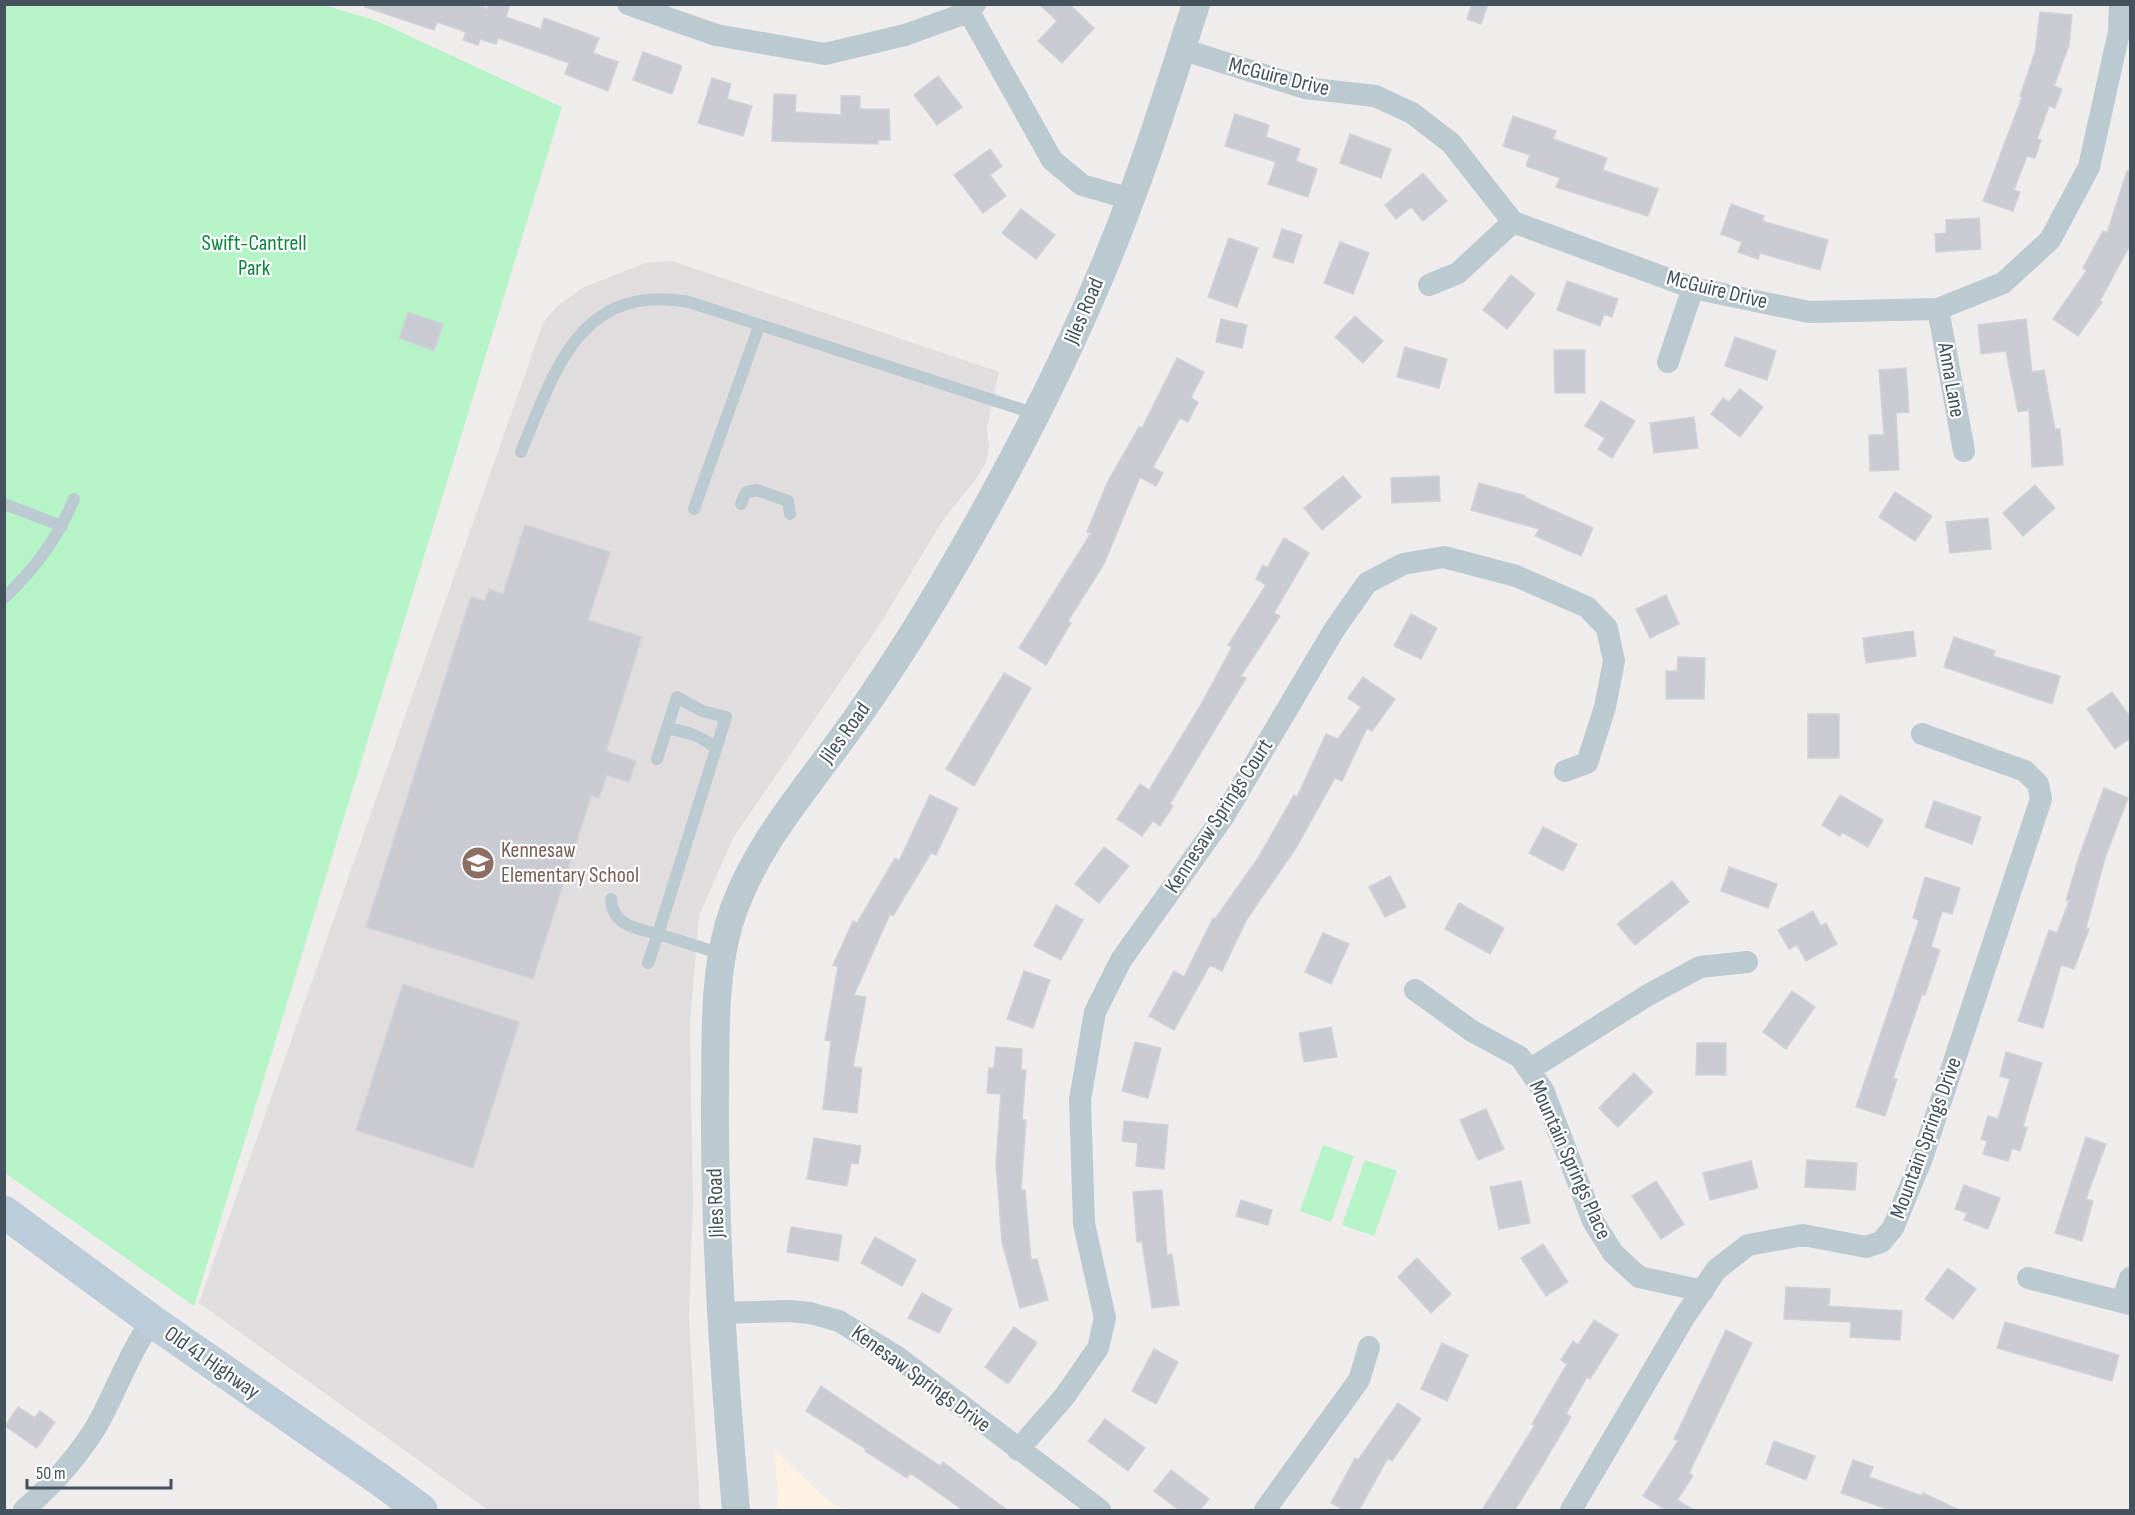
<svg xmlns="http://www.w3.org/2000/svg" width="2135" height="1515" viewBox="0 0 2135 1515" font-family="'Sofia Sans Condensed',sans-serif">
	<rect width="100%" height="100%" fill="#f0ecec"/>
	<path fill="#fef3e2" d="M775,1451L828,1501L845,1510H778Z"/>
	<path fill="#e1ddde" d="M672,261L999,372L987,428L989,448L986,462L976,479L943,520L880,624L733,838L699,916L690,1022L693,1203L689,1316L700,1510H488L199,1303L543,323L556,307L582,288L645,263Z"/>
	<path fill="#b4f4c7" d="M5,5H324L377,21L562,107L194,1306L5,1173Z
		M1323,1145L1354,1156L1331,1222L1300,1211Z
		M1365,1160L1397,1171L1374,1236L1342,1225Z"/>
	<path fill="#c8ccd2" stroke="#cfd3d9" stroke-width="1.5" d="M366,4H475L487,9L489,4H510L506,17L541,29L544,18L599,38L593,53L618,62L608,91L565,74L569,63L498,38L496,44L480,39L478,45L463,40L466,32L437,22L434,30L365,7Z
		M1039,4H1069L1094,28L1062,63L1038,41L1057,21Z
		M1472,4H1488L1481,24L1467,19Z
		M2040,12L2072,15L2069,45L2054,86L2062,89L2055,108L2049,106L2037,139L2041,140L2035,158L2027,156L2014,190L2020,192L2013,211L1983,201L2022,97L2020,96L2035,52Z
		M643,52L682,66L672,94L633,80Z
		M938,76L962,107L937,125L914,95Z
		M712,78L731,84L727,99L752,106L743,136L698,123Z
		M774,94L796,95L795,112L841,115V96H860V109H889L890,140H878V144L772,141Z
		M1235,114L1269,125L1266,137L1300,149L1296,161L1317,169L1308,197L1268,184L1276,162L1225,146Z
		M1513,116L1556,131L1553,139L1607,158L1603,170L1658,189L1648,216L1556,187L1560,178L1526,166L1530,155L1503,146Z
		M1350,134L1391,149L1381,178L1340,163Z
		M990,149L1002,166L990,175L1006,196L983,213L954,175Z
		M2127,171H2130V245L2100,301L2102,302L2078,336L2053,319L2087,270L2083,268L2103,231L2107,233Z
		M1423,173L1447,201L1423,221L1411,207L1396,219L1385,205Z
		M1731,204L1764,216L1762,221L1828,240L1820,270L1760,253L1758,259L1738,252L1742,242L1721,234Z
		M1021,209L1055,235L1036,259L1002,233Z
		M1979,218L1981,249L1936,252L1935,234L1946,233V220Z
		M1282,229L1302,235L1293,263L1273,257Z
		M1229,238L1258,248L1237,307L1208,297Z
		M1340,242L1369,253L1353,294L1324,283Z
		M1511,275L1535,294L1507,329L1483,310Z
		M1567,281L1618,299L1612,317L1604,314L1600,326L1557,310Z
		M408,312L443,324L434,351L399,338Z
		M1355,316L1383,341L1363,363L1335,337Z
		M1221,319L1247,325L1242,348L1216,342Z
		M2026,319L2032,372L2044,370L2055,429H2060L2063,465L2032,467L2029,410L2018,412L2006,351L1981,354L1978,325Z
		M1735,337L1776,351L1767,380L1725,366Z
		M1405,347L1447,359L1439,388L1397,377Z
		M1554,350H1585V393H1555Z
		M1177,358L1204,372L1191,398L1198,402L1188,422L1180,418L1153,467L1163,473L1156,486L1140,477L1104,564L1068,621L1071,623L1046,665L1019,648L1091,533L1087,532L1107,483L1139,427L1142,428Z
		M1906,368L1909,412L1896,413L1899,470L1870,471L1869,435H1884L1879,370Z
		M1740,389L1763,407L1740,437L1711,414L1723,398L1729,402Z
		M1601,401L1635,421L1612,458L1598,449L1605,438L1585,426Z
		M1694,417L1698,448L1654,453L1650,423Z
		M1343,476L1361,497L1322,530L1304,508Z
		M1439,476L1440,501L1392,503L1391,478Z
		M1479,483L1526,496V498L1593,528L1581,556L1535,536L1539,529L1471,510Z
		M2035,485L2055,508L2023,536L2003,513Z
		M1895,492L1932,516L1915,541L1879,517Z
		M1988,518L1991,549L1950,553L1946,522Z
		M525,525L610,552L588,620L642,637L606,751L636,761L629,782L607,775L599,798L591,796L533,979L366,927L471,597L485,601L489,589L503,594Z
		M1284,538L1309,553L1274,613L1280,616L1241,676L1246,678L1170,804L1173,806L1160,826L1153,821L1142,836L1117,819L1140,784L1149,790L1199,708L1232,647L1228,645L1266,585L1256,579L1263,565L1267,568Z
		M1666,595L1679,624L1650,638L1636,609Z
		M1411,614L1437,628L1421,659L1394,646Z
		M1913,631L1916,656L1866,663L1863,638Z
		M1954,637L1995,651L1993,656L2060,676L2052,704L1944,667Z
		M1678,657L1705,658L1704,699H1666V671H1677Z
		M1004,673L1031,688L974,786L946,769Z
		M1363,677L1395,699L1372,731L1367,728L1342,781L1335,778L1296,848L1247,919L1222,971L1210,965L1174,1030L1149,1016L1174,971L1184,977L1213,918L1215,919L1258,858L1294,795L1297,797L1326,734L1338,739L1361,707L1348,698Z
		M2112,692L2130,717V738L2115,749L2087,709Z
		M1808,714H1839V758H1808Z
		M2104,788L2128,798L2105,858L2086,928L2089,929L2074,969L2061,965L2043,1028L2018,1021L2049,930L2057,933L2069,901L2066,900L2079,857Z
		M930,795L958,808L936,855L931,853L893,916L890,914L854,995L866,997L853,1067L862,1068L857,1113L823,1109L831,1041L825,1040L838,967L833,965L853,921L857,923L895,858L899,861Z
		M1840,795L1883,820L1868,847L1842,832L1840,836L1822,825Z
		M1934,801L1981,817L1972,844L1925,827Z
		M1543,827L1577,844L1563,871L1529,853Z
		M1104,847L1129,866L1099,903L1075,884Z
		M1729,867L1777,884L1768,908L1721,891Z
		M1390,876L1406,907L1385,917L1369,887Z
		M1925,877L1960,888L1952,914L1942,911L1931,947L1940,950L1925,995L1922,994L1893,1078L1897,1079L1885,1116L1856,1107L1919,920L1913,918Z
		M1672,881L1689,902L1635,945L1617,924Z
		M1459,903L1504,928L1490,954L1445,929Z
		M1056,905L1083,920L1061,960L1034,946Z
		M1813,911L1821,926L1826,923L1837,944L1806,961L1797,945L1789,949L1778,930Z
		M1323,933L1349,944L1331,984L1305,972Z
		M1024,971L1050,980L1033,1028L1007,1019Z
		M403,984L519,1022L473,1168L356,1130Z
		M1792,991L1815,1007L1786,1049L1763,1032Z
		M1331,1027L1337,1057L1304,1062L1299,1033Z
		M1135,1042L1161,1048L1148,1098L1122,1091Z
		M1697,1043H1726V1075H1696Z
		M996,1047L1022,1049L1021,1070H1026L1022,1120H1026L1021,1190H1025L1031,1260L1037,1259L1048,1300L1020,1308L1002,1242L996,1163L1001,1094L987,1093L989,1068H994Z
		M2006,1052L2042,1063L2023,1126L2027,1128L2020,1151L2012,1148L2008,1161L1983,1154L1987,1141L1981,1139L1988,1116L1998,1119L2010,1079L2000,1076Z
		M1634,1073L1653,1092L1618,1127L1599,1108Z
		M1486,1109L1504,1149L1478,1160L1460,1120Z
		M1124,1121L1168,1125L1164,1169L1136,1166L1138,1143L1122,1141Z
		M2086,1137L2106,1144L2086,1199L2093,1201L2082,1241L2055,1233Z
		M814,1138L861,1146L858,1164L851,1163L847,1186L807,1179Z
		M1807,1160L1857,1163L1855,1190L1805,1187Z
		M1751,1161L1758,1188L1710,1200L1703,1173Z
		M1521,1181L1530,1223L1499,1229L1490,1187Z
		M1656,1181L1684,1224L1661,1239L1632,1196Z
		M1964,1185L2000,1198L1988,1229L1964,1220L1967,1213L1955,1209Z
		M1162,1190L1167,1255L1172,1254L1179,1305L1152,1308L1142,1242H1137L1133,1192Z
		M1241,1200L1272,1210L1268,1225L1236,1216Z
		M791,1227L842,1235L838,1261L787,1252Z
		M875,1237L916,1260L902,1286L861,1263Z
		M1543,1244L1568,1282L1546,1296L1521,1258Z
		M1417,1258L1451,1294L1431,1313L1398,1277Z
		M1948,1268L1976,1289L1953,1319L1925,1299Z
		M1786,1287L1830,1289L1829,1306L1902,1311L1900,1340L1850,1337L1851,1322L1784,1319Z
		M922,1293L952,1309L939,1333L908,1318Z
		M1594,1320L1618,1335L1590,1379L1587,1377L1566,1414L1571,1417L1545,1461L1515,1510H1482L1535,1425L1532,1424L1567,1364L1561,1360L1573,1341L1578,1345Z
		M2005,1322L2119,1355L2112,1381L1997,1348Z
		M1014,1327L1037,1343L1008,1384L985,1367Z
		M1726,1330L1752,1343L1689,1473L1693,1476L1677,1500L1694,1510H1666L1643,1496L1678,1441L1674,1439Z
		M1442,1343L1468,1355L1447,1401L1421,1389Z
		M1154,1349L1178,1362L1156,1404L1132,1391Z
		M821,1386L940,1466L943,1462L1007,1510H963L910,1473L907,1478L865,1451L866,1449L806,1411Z
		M1398,1403L1421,1419L1392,1461L1388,1458L1359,1510H1344L1331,1503L1355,1458L1358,1460Z
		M18,1407L35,1418L40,1411L55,1422L37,1448L5,1426Z
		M1105,1419L1145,1448L1128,1471L1088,1441Z
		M1774,1441L1815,1456L1806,1480L1766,1464Z
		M1853,1460L1873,1467L1869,1477L1922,1496L1923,1493L1959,1510H1890L1841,1493Z
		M1171,1470L1209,1499L1200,1510H1179L1154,1491Z"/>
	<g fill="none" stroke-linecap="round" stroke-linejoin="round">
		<path stroke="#bbc9d1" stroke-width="12" d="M521,452C555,370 580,282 689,302L1036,414
			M4,504L62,526
			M741,504L746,492L757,490L788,501L790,514
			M694,509L759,326
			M4,598C35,569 58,538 74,499
			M667,728C687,732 701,735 716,749
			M611,899C612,925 637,929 658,934L726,717L702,711L677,697L657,759
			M648,963L658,934L722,954"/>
		<path stroke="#bbc9d1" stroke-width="22" d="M628,4L716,35L825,54L905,35L969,12L975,4
			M969,12L1052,160L1082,185L1131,199
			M1181,49L1305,88L1375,96L1412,113L1451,143L1513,222L1693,288L1809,312L1938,309L2003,283L2050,240L2089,167L2119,32L2120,4
			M1429,285L1458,273L1513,222
			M1938,309L1964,451
			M1668,362L1693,288
			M1415,990L1472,1031L1520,1057L1543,1090L1593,1221L1613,1253L1639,1277L1703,1291
			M1529,1070L1648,995L1700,967L1747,962
			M2028,1278L2130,1304
			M2122,1302L2130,1278
			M720,1313L789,1311L810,1313L839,1321L896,1356L1100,1510
			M1018,1450L1064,1397L1098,1348L1105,1318L1084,1224L1080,1100L1095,1012L1121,960L1224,816L1334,630L1367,583L1403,564L1444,557L1516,576L1587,607L1607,628L1614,661L1605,707L1587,763L1565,771
			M24,1510C51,1486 77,1458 96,1427C116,1392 128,1354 152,1321
			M1265,1510L1359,1380L1369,1347
			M1571,1510L1685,1316L1716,1270L1748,1245L1803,1235L1866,1247L1881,1242L1893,1228L1922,1158L2041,799L2038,784L2025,771L1922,734"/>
		<path stroke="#bbc9d1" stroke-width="28" d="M736,1510C724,1372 714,1234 715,1095C716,1039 713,979 729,924C750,853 800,796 843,737C883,682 920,624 954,565C1022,448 1084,326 1131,198C1155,135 1175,69 1196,4"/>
		<path stroke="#bcccd8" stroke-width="33" d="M4,1212L152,1321L379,1479L421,1510"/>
	</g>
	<defs>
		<symbol id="school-disc" viewBox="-11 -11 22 22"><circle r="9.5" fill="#8d6e63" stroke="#fff"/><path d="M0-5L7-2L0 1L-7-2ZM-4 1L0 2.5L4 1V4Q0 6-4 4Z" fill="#fff"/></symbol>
	</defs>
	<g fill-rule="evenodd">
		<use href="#school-disc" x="459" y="844" width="38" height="38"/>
	</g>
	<g text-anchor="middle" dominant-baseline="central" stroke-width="4.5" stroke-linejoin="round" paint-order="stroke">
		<g font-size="22" fill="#43525c" stroke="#fff">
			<text transform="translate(1279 77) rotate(14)">McGuire Drive</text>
			<text transform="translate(1717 290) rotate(14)">McGuire Drive</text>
			<text transform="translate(1084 311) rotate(-67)">Jiles Road</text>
			<text transform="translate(1951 380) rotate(80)">Anna Lane</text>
			<text transform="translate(845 733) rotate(-54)">Jiles Road</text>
			<text transform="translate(1219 816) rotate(-57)">Kennesaw Springs Court</text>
			<text transform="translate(1926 1138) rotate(-70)">Mountain Springs Drive</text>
			<text transform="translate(1570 1160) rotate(66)">Mountain Springs Place</text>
			<text transform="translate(716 1203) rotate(-92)">Jiles Road</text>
			<text transform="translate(212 1363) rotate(35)">Old 41 Highway</text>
			<text transform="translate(921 1379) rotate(36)">Kenesaw Springs Drive</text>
		</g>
		<g font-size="22" fill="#0c853d" stroke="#fff">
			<text x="254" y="243">Swift-Cantrell<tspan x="254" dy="25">Park</tspan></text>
		</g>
		<g font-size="22" fill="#785e54" stroke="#fff" text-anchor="start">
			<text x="501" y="850">Kennesaw<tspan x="501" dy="25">Elementary School</tspan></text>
		</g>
	</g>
	<rect width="2135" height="1515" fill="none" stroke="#43525c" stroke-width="12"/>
	<path d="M27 1479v9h144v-9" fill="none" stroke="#43525c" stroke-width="3"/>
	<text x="36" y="1479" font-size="18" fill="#43525c" stroke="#ffffff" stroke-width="4.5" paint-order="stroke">50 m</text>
</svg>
